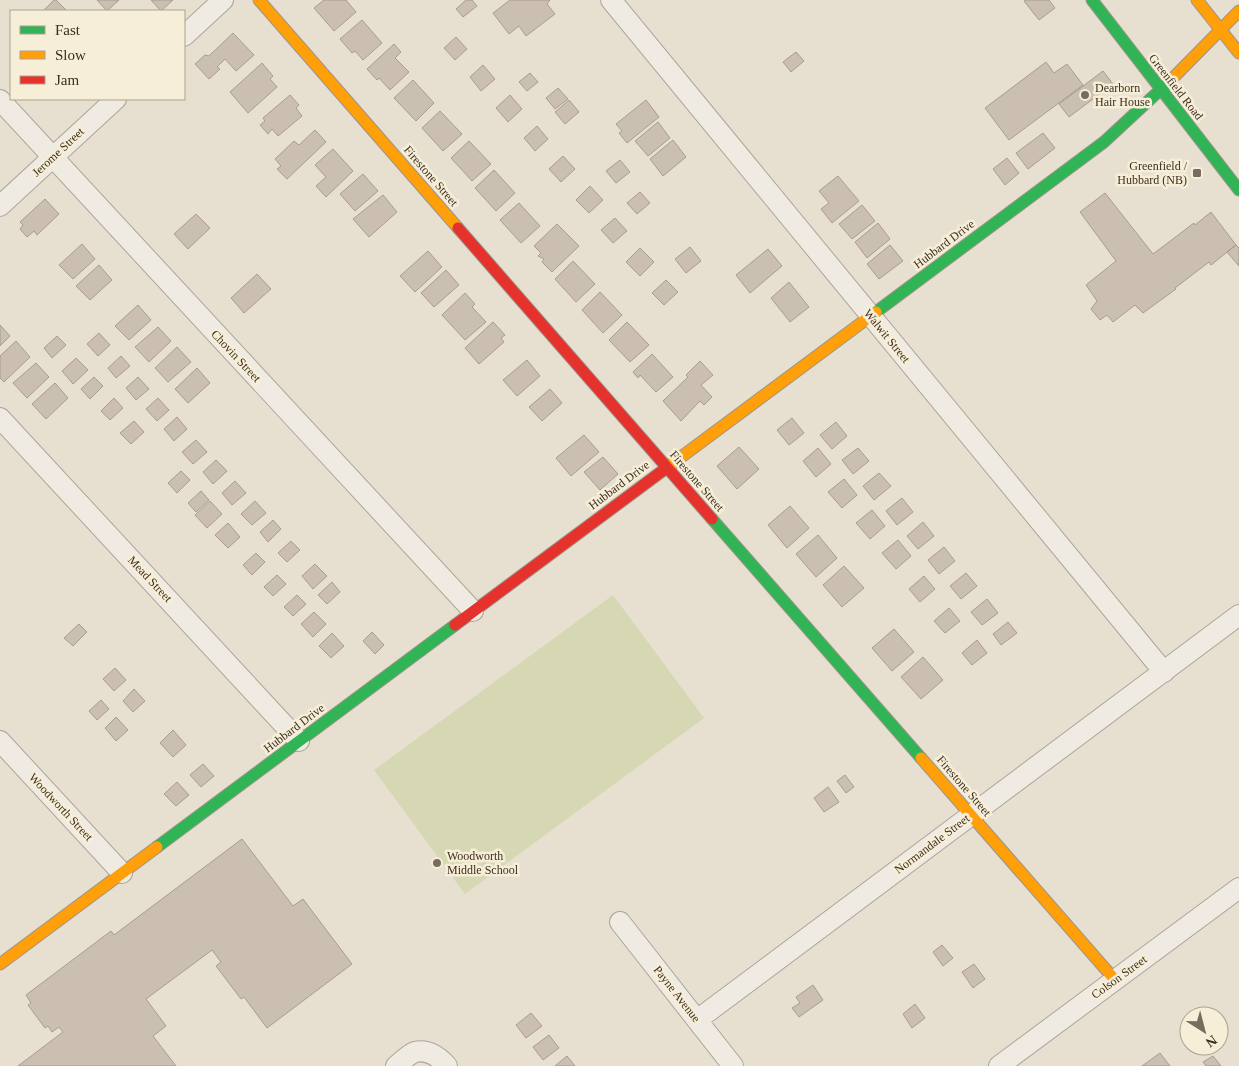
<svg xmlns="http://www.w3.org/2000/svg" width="1239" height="1066" viewBox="0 0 1239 1066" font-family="'Times New Roman',serif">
	<rect width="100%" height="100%" fill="#e7e0d1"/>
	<path fill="#d6d7b3" d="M613,595L704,718L465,894L374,770Z"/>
	<path fill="#cbbfb2" stroke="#a89c90" d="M54,0H56L67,11H43Z
		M97,0H119L107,11Z
		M151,0H173L161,11Z
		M324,0H346L356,12L334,31L314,8Z
		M466,0H472L477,6L463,17L456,9Z
		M510,0H550L547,4L555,14L526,36L519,26L509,34L493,13Z
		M1026,0H1049L1055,8L1039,20L1024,1Z
		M362,20L382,43L363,60L355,51L352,53L340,39Z
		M233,33L254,55L236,71L225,59L217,67L220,69L209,79L195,64L205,55L209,56Z
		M456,37L467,49L455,60L444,48Z
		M394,44L401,52L395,58L409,72L390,90L379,78L377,80L367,69Z
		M796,52L804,61L791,72L783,62Z
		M1046,62L1054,73L1067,64L1083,85L1009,140L985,108Z
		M262,63L273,76L270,79L277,87L248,113L230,92Z
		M483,65L495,79L481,91L470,77Z
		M1103,71L1113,84L1069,117L1059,104Z
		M530,73L538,82L527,91L519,82Z
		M413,80L434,103L416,121L394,98Z
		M558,88L568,99L555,109L546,98Z
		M290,95L299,105L296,108L302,116L278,136L272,129L268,134L260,125L265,121L263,118Z
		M510,95L522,109L508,122L496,108Z
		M569,100L579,112L565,124L555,112Z
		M646,100L659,117L627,143L619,133L622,131L616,124Z
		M440,111L462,134L443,151L422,128Z
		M658,122L670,138L648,156L635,141Z
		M537,126L548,139L535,151L524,138Z
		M315,130L326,142L287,179L277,169L281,166L275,159L294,141L299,145Z
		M1043,133L1055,148L1028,169L1016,153Z
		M673,140L686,157L663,176L650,159Z
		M469,141L491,164L472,181L451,158Z
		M333,149L353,171L326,197L316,186L326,177L315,165Z
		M563,156L575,169L561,182L549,169Z
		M1007,158L1019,173L1005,185L993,169Z
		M620,160L630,172L616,183L606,171Z
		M494,170L515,193L496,211L475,188Z
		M363,174L378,191L355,211L340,194Z
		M838,176L859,201L832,223L821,209L829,203L819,191Z
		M590,186L603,200L589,213L576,200Z
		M640,192L650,203L637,214L627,203Z
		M1105,193L1153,254L1194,223L1195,225L1211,212L1236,245L1211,265L1209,262L1175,288L1176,289L1143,313L1135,305L1113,322L1107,315L1100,320L1091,309L1097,301L1086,285L1116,261L1080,212Z
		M383,195L397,212L369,237L353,219Z
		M45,199L59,214L37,235L34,231L27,237L20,229L23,225L20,222Z
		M519,203L540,226L521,243L500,220Z
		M862,205L875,221L852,239L839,224Z
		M196,214L210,228L188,249L174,234Z
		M615,218L627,231L613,243L601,230Z
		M878,223L890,239L867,258L855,242Z
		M557,224L579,246L552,272L542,262L544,259L538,256L541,253L534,246Z
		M82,244L95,259L73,279L59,265Z
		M890,245L903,261L879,279L867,264Z
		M1236,245L1239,248V266L1227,252Z
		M690,247L701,261L686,273L675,259Z
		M640,248L654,262L640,276L626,262Z
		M768,249L782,266L750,293L736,275Z
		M428,251L442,267L415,292L400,276Z
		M573,261L595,284L576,302L555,279Z
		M99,265L112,280L90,300L76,286Z
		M446,270L459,285L434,307L421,293Z
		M257,274L271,289L244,313L231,298Z
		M666,280L678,292L664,305L652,293Z
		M789,282L809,307L790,322L771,298Z
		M600,292L622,315L603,333L582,310Z
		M465,293L475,304L472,307L486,322L465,340L442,315Z
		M138,305L151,320L129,340L115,326Z
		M493,322L505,335L501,338L504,342L479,364L465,348Z
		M627,322L649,345L630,362L609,340Z
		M0,325L10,336L0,346Z
		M158,327L171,341L149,362L135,347Z
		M99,333L110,345L98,356L87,344Z
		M57,336L66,345L52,358L44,348Z
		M16,341L30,357L4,382L0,378V356Z
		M177,347L191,362L168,382L155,368Z
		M652,354L673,377L656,392L640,375L638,378L633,372Z
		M121,356L130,366L116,378L108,368Z
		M76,358L88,370L73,384L62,371Z
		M527,360L540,376L517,396L503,380Z
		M700,361L713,375L701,385L712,397L704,405L700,401L681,421L663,401L688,377L686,375Z
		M36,363L49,377L27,398L13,383Z
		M197,368L210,383L188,403L175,389Z
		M94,377L103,386L90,399L81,389Z
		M138,377L149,389L136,400L126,388Z
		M55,383L68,398L46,419L32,404Z
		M550,389L562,403L542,421L529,407Z
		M114,398L123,408L110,420L101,411Z
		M158,398L169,410L157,421L146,409Z
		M177,417L187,429L174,441L164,429Z
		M792,418L804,433L789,445L777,430Z
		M134,421L144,432L131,444L120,433Z
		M836,422L847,436L832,449L820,435Z
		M584,435L599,452L571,476L556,458Z
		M196,440L207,452L193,464L182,452Z
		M739,447L759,469L737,489L717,466Z
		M818,448L831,464L816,477L803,461Z
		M858,448L869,461L853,474L842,460Z
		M603,457L618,474L600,490L584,472Z
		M216,460L227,471L213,484L203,472Z
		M181,471L190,480L177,493L168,483Z
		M879,473L891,486L874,500L863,486Z
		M844,479L857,495L842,508L828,492Z
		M235,481L246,493L232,505L222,493Z
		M201,491L209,500L196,512L188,503Z
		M902,498L913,512L897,525L886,511Z
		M210,501L222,514L207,528L195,515Z
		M255,501L266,513L252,525L241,514Z
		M790,506L809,528L787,548L768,525Z
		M872,510L885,526L870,539L856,523Z
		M273,520L281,529L268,542L260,532Z
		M923,522L934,536L918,549L907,536Z
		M228,523L240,537L228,548L215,535Z
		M818,535L837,558L816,577L796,554Z
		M898,540L911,556L896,569L882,553Z
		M291,541L300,550L287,562L278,553Z
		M944,547L955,561L939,574L928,560Z
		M256,553L265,562L252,575L243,565Z
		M315,564L327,576L313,589L302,576Z
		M844,566L864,588L842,607L823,585Z
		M966,573L977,586L961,599L950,586Z
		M277,575L286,584L273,596L264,587Z
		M924,576L935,589L920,602L909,589Z
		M332,582L340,592L327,604L318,595Z
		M297,595L306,604L293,616L284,607Z
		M987,599L998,613L982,625L971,612Z
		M949,608L960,621L945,633L934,621Z
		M314,612L326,624L313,637L301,624Z
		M1008,622L1017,633L1001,645L993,634Z
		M79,624L87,632L73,646L64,638Z
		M894,629L914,652L892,671L872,648Z
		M372,632L384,645L375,654L363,641Z
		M332,633L344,646L331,658L319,646Z
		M977,640L987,653L972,665L962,653Z
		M923,657L943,680L921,699L901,677Z
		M115,668L126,680L114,691L103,679Z
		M134,689L145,701L133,712L123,701Z
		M101,700L109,709L97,720L89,711Z
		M116,717L128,730L116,741L105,728Z
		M173,730L186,745L173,757L160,743Z
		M203,764L214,776L201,787L190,775Z
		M845,775L854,787L846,793L837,781Z
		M177,782L189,795L176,806L164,794Z
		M828,787L839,802L824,812L814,798Z
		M242,839L293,906L303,899L352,964L267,1028L244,997L241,999L216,966L221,962L212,950L146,999L166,1026L153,1036L176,1066H18L63,1032L59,1027L52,1032L48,1026L45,1028L28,1005L31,1003L26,995L111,931L114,935Z
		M942,945L953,958L943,966L933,952Z
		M974,964L985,979L973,988L962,972Z
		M813,985L823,1000L799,1017L792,1008L800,1003L796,997Z
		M915,1004L925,1018L912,1028L903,1014Z
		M531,1013L542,1026L526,1038L516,1025Z
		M549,1035L559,1048L543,1060L533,1047Z
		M1160,1053L1170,1066H1142Z
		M567,1056L575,1066H555Z
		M1213,1056L1221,1066H1206L1203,1062Z"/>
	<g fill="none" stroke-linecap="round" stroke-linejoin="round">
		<defs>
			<path id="street" d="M611,0L1164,672
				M184,36L223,0
				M0,100L473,611
				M0,206L116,99
				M0,418L299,741
				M0,741L122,873
				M620,922L733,1066
				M697,1020L1239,615
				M396,1066C401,1062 409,1054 415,1052C428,1049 439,1057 447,1066
				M999,1066L1239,888"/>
			<path id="fast" d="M1092,0L1239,190
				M876,312L1104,142L1172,79
				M712,519L921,758
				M157,847L455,625"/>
			<path id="slow" d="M259,0L458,228
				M1197,0L1239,53
				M1172,79L1239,11
				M665,469L876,312
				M921,758L1115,980
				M0,964L157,847"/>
			<path id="jam" d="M458,228L712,519
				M455,625L665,469"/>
		</defs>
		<use href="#street" stroke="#ada599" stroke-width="22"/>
		<use href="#fast" stroke="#9c958a" stroke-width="13"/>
		<use href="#slow" stroke="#9c958a" stroke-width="13"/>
		<use href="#jam" stroke="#9c958a" stroke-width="13"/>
		<use href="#street" stroke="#efebe3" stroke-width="20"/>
		<use href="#fast" stroke="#30b455" stroke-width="11"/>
		<use href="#slow" stroke="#ff9f0a" stroke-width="11"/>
		<use href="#jam" stroke="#e5322d" stroke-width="11"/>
	</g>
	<g fill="#786c5e" stroke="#f7eed8" stroke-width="2">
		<circle cx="1085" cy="95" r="5"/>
		<rect x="1192" y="168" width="10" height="10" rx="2.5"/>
		<circle cx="437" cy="863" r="5"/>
	</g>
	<g text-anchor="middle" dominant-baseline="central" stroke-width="5" stroke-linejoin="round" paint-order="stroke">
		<g font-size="12" fill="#3d2e20" stroke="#f7eed8">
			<text transform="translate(1176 87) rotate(52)">Greenfield Road</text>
			<text transform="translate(58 152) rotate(-43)">Jerome Street</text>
			<text transform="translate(431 176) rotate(49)">Firestone Street</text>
			<text transform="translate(944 244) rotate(-37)">Hubbard Drive</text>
			<text transform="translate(887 336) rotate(51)">Walwit Street</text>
			<text transform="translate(236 356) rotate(47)">Chovin Street</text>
			<text transform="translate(697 481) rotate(49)">Firestone Street</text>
			<text transform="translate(619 485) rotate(-37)">Hubbard Drive</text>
			<text transform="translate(150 579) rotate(47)">Mead Street</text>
			<text transform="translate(294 728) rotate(-37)">Hubbard Drive</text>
			<text transform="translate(964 786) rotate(49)">Firestone Street</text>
			<text transform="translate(61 807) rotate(47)">Woodworth Street</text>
			<text transform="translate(932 844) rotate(-37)">Normandale Street</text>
			<text transform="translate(1119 977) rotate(-36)">Colson Street</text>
			<text transform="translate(677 994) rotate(52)">Payne Avenue</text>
		</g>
		<g font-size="12" fill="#3d2e20" stroke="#f7eed8" text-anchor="start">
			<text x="1095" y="88">Dearborn<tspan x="1095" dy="14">Hair House</tspan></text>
			<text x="1187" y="166" text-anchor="end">Greenfield /<tspan x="1187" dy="14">Hubbard (NB)</tspan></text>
			<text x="447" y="856">Woodworth<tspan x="447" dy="14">Middle School</tspan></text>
		</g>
	</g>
	<rect x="10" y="10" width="175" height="90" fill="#f7eed8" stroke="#ada18e"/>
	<rect x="20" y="26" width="25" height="8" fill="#30b455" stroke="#ada18e"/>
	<text x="55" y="35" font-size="15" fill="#3d2e20">Fast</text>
	<rect x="20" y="51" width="25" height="8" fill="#ff9f0a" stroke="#ada18e"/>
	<text x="55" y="60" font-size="15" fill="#3d2e20">Slow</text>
	<rect x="20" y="76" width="25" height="8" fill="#e5322d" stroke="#ada18e"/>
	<text x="55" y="85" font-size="15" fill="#3d2e20">Jam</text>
	<g transform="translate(1204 1031) rotate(144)"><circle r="24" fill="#f7eed8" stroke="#ada18e"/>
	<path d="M0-4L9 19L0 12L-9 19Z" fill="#786c5e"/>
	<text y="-8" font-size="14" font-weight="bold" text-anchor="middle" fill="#3d2e20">N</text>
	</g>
</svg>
